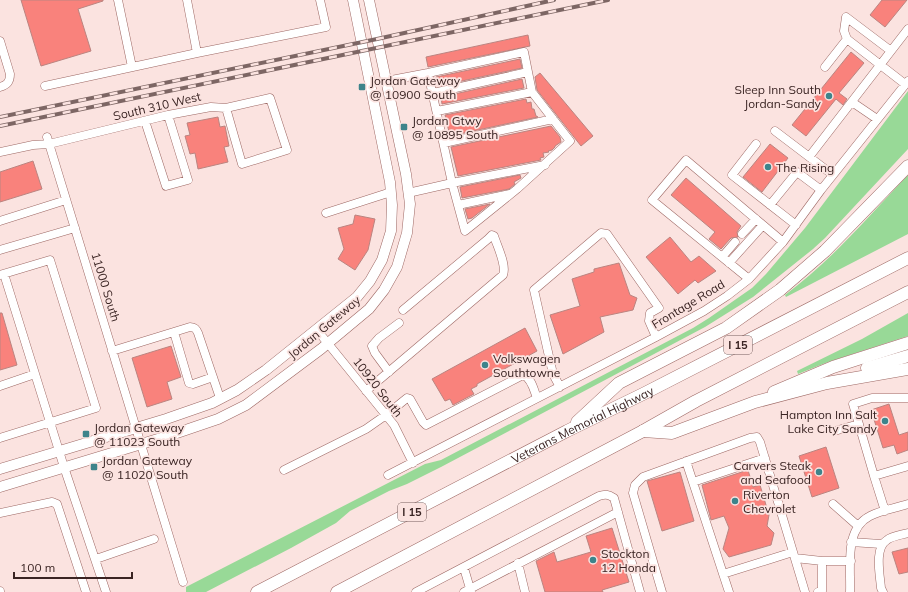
<svg xmlns="http://www.w3.org/2000/svg" width="908" height="592" viewBox="0 0 908 592" font-family="Mulish,sans-serif">
	<rect width="100%" height="100%" fill="#fbe3e0"/>
	<path fill="#98d997" d="M908,91V149L825,238L813,249L753,297L705,327L441,467L407,484L389,491L350,511L336,523L291,548L206,592H186V587L425,464L441,460L693,328L709,318L752,288L766,274L805,228Z
		M908,175V234L786,297L785,295C831,261 868,217 908,175Z
		M908,313V336L828,362L798,374L797,371L862,339Z"/>
	<path fill="#f9827c" stroke="#bb8480" d="M21,0H103V1L78,9L91,51L41,66Z
		M882,0H907L885,27L870,15Z
		M528,35L530,46L428,67L426,57Z
		M851,52L864,63L839,93L847,99L843,105L836,99L806,136L792,125Z
		M520,59L522,68L439,86L436,77Z
		M540,73L593,136L581,146L537,90L535,77Z
		M522,79L524,88L442,104L441,97Z
		M526,99L527,103L531,102L532,109H534L536,116L538,117L450,136L445,115Z
		M218,117L220,127L225,126L229,146L224,147L228,162L198,169L195,153L190,154L185,136L190,135L187,123Z
		M551,126L560,137L561,142L555,146V147L552,150L548,151L549,152L543,153L544,157L540,158L541,160L458,176L451,147Z
		M770,144L788,158L762,192L743,177Z
		M33,161L42,189L0,202V172Z
		M520,175L521,178L514,182L515,184L509,189L462,198L460,187Z
		M686,178L741,226L737,232L738,237L731,238L721,249L709,239L715,232L671,195Z
		M490,204L472,218L468,219L465,209Z
		M355,215L375,219L368,250L355,270L338,259L344,249L338,228L353,224Z
		M670,237L691,262L699,256L716,271L698,283L695,280L678,294L646,257Z
		M619,263L630,295L637,298L633,310L600,317L604,332L563,354L550,315L580,306L572,279L594,272V269Z
		M0,313H2L17,365L0,370Z
		M525,328L537,351L477,384V386L471,389L474,394L453,405L450,399L445,401L432,379Z
		M171,346L181,377L167,382L172,399L147,407L132,358Z
		M889,404L899,435L908,432V450L897,454L894,445L883,448L871,410Z
		M826,447L839,488L812,497L799,456Z
		M748,470L753,487L760,485L769,515L767,526L774,533L771,545L729,557L723,549L729,528L724,516L711,520L702,485Z
		M680,472L694,521L662,531L647,481Z
		M612,528L629,582L602,590L603,592H545L536,561L554,552L557,562L591,552L586,536Z
		M908,548V572L899,574L892,552Z"/>
	<g fill="none" stroke-linecap="round" stroke-linejoin="round">
		<defs>
			<path id="minor" d="M118,0L132,67
				M847,39L844,31L846,17L891,51
				M0,41L10,74C10,82 7,85 0,87
				M197,53L326,27L320,0
				M825,67L847,39L905,84
				M386,81L428,73
				M45,86L197,53L187,0
				M433,93L528,72
				M852,102L877,119
				M437,111L532,92
				M145,121L166,186L188,180L168,115
				M775,131L833,175
				M47,137L183,582
				M444,143L553,119
				M756,144L732,175L796,225
				M0,152L33,145L49,144L168,115L211,107L226,108L270,98L287,150L242,164L226,108
				M809,157L908,29
				M408,193L452,183L428,73L524,52L532,92L570,141L517,189L465,231L452,183L545,165
				M458,205L510,194
				M770,205L797,172L821,190
				M326,213L391,192
				M0,221L66,200
				M742,234L756,219
				M0,250L75,228
				M722,257L735,242
				M729,263L763,225
				M4,274L64,467L106,592
				M0,275L50,260L96,408L0,438
				M749,279L652,200L686,160L783,242
				M317,330L394,425L413,463
				M174,332L189,383L193,384L213,377
				M112,351L190,327C195,327 196,329 198,333L220,398
				M389,372L375,353L372,346L379,338L399,323
				M0,386L35,374
				M560,387L553,374L534,290L601,233L607,234L659,308L650,313L649,321L656,337
				M366,391L503,275C507,265 497,246 494,236L492,235L488,239L403,310
				M838,430L859,424
				M686,461L729,592
				M284,470L366,429L386,415L407,398L410,399L423,422L426,425L523,375C532,378 534,391 537,398
				M388,475L656,337L704,311L727,296L749,279L783,242L821,190L908,81
				M874,476L853,404L872,398H908
				M693,482L765,458
				M833,504L858,526
				M885,511L874,476L908,466
				M0,513L52,502L57,504L86,592
				M851,542L881,544
				M795,558L822,561
				M96,559L154,539
				M518,563L525,592
				M464,568L471,592
				M723,574L793,552
				M0,591V592
				M416,592L599,496C605,494 608,494 614,498L640,592
				M464,592L618,512
				M662,592L633,493L635,485L643,477L750,438L757,437L760,442L805,592
				M818,592L822,591V561H851
				M850,592C851,567 844,529 870,516C881,510 896,508 908,504
				M883,592L881,588C880,575 874,548 887,540C892,536 901,535 908,533"/>
			<path id="major" d="M0,469L166,419L212,403L237,390L266,370L357,297L370,281L382,260L391,231L392,205L390,182L353,0
				M0,487L171,435L218,419L246,405L321,349L369,309L384,290L397,267L407,233L410,204L406,174L369,0"/>
			<g id="highway">
				<path d="M867,368L908,356"/>
				<path d="M774,392L833,367L908,343"/>
				<path d="M577,422L619,383L726,328L780,290L825,251L908,166"/>
				<path d="M643,431L672,433L755,402L827,383L908,369"/>
				<path id="s1" d="M257,592L567,431L643,394L908,258"/>
				<path d="M337,592L643,431L696,401L908,292"/>
			</g>
		</defs>
		<use href="#minor" stroke="#9d6864" stroke-width="9"/>
		<use href="#major" stroke="#9d6864" stroke-width="11"/>
		<use href="#highway" stroke="#9d6864" stroke-width="13"/>
		<use href="#minor" stroke="#fff" stroke-width="8"/>
		<use href="#major" stroke="#fff" stroke-width="10"/>
		<use href="#highway" stroke="#fff" stroke-width="12"/>
		<defs>
			<path id="rail" d="M0,117L377,39L554,0
				M0,126L608,0"/>
		</defs>
		<use href="#rail" stroke="#7d6664" stroke-width="4"/>
		<use href="#rail" stroke="#fbe3e0" stroke-width="2.5" stroke-dasharray="8" stroke-linecap="butt"/>
	</g>
	<g fill="#3d848b" stroke="#fbe3e0" stroke-width="1.5">
		<rect x="358" y="83" width="8" height="8" rx="2"/>
		<circle cx="829" cy="96" r="4"/>
		<rect x="400" y="123" width="8" height="8" rx="2"/>
		<circle cx="768" cy="167" r="4"/>
		<circle cx="485" cy="365" r="4"/>
		<circle cx="885" cy="421" r="4"/>
		<rect x="82" y="430" width="8" height="8" rx="2"/>
		<rect x="90" y="463" width="8" height="8" rx="2"/>
		<circle cx="819" cy="472" r="4"/>
		<circle cx="735" cy="501" r="4"/>
		<circle cx="593" cy="560" r="4"/>
	</g>
	<g text-anchor="middle" dominant-baseline="central" stroke-width="3.5" stroke-linejoin="round" paint-order="stroke">
		<g fill="#fbe3e0" stroke="#745d5c" stroke-width="1">
			<rect x="724" y="336" width="28" height="18" rx="3"/>
			<rect x="398" y="503" width="28" height="18" rx="3"/>
		</g>
		<g font-size="11" font-weight="bold" fill="#3a2423">
			<text x="738" y="345">I 15</text>
			<text x="412" y="512">I 15</text>
		</g>
		<g font-size="12" fill="#3a2423" stroke="#fbe3e0" text-anchor="start">
			<text x="370" y="80">Jordan Gateway<tspan x="370" dy="14">@ 10900 South</tspan></text>
			<text x="821" y="89" text-anchor="end">Sleep Inn South<tspan x="821" dy="14">Jordan-Sandy</tspan></text>
			<text x="412" y="120">Jordan Gtwy<tspan x="412" dy="14">@ 10895 South</tspan></text>
			<text x="776" y="167">The Rising</text>
			<text x="493" y="358">Volkswagen<tspan x="493" dy="14">Southtowne</tspan></text>
			<text x="877" y="414" text-anchor="end">Hampton Inn Salt<tspan x="877" dy="14">Lake City Sandy</tspan></text>
			<text x="94" y="427">Jordan Gateway<tspan x="94" dy="14">@ 11023 South</tspan></text>
			<text x="102" y="460">Jordan Gateway<tspan x="102" dy="14">@ 11020 South</tspan></text>
			<text x="811" y="465" text-anchor="end">Carvers Steak<tspan x="811" dy="14">and Seafood</tspan></text>
			<text x="743" y="494">Riverton<tspan x="743" dy="14">Chevrolet</tspan></text>
			<text x="601" y="553">Stockton<tspan x="601" dy="14">12 Honda</tspan></text>
		</g>
		<g font-size="12" fill="#3a2423" stroke="#fbe3e0">
			<text transform="translate(157 106) rotate(-13)">South 310 West</text>
			<text transform="translate(106 287) rotate(73)">11000 South</text>
			<text transform="translate(688 304) rotate(-31)">Frontage Road</text>
			<text transform="translate(324 327) rotate(-40)">Jordan Gateway</text>
			<text transform="translate(378 387) rotate(52)">10920 South</text>
			<text stroke="none"><textPath href="#s1" startOffset="366">Veterans Memorial Highway</textPath></text>
		</g>
	</g>
	<path d="M14 572v6h118v-6" fill="none" stroke="#3a2423" stroke-width="2"/>
	<text x="20" y="572" font-size="12" fill="#3a2423" stroke="#fbe3e0" stroke-width="3" paint-order="stroke">100 m</text>
</svg>
